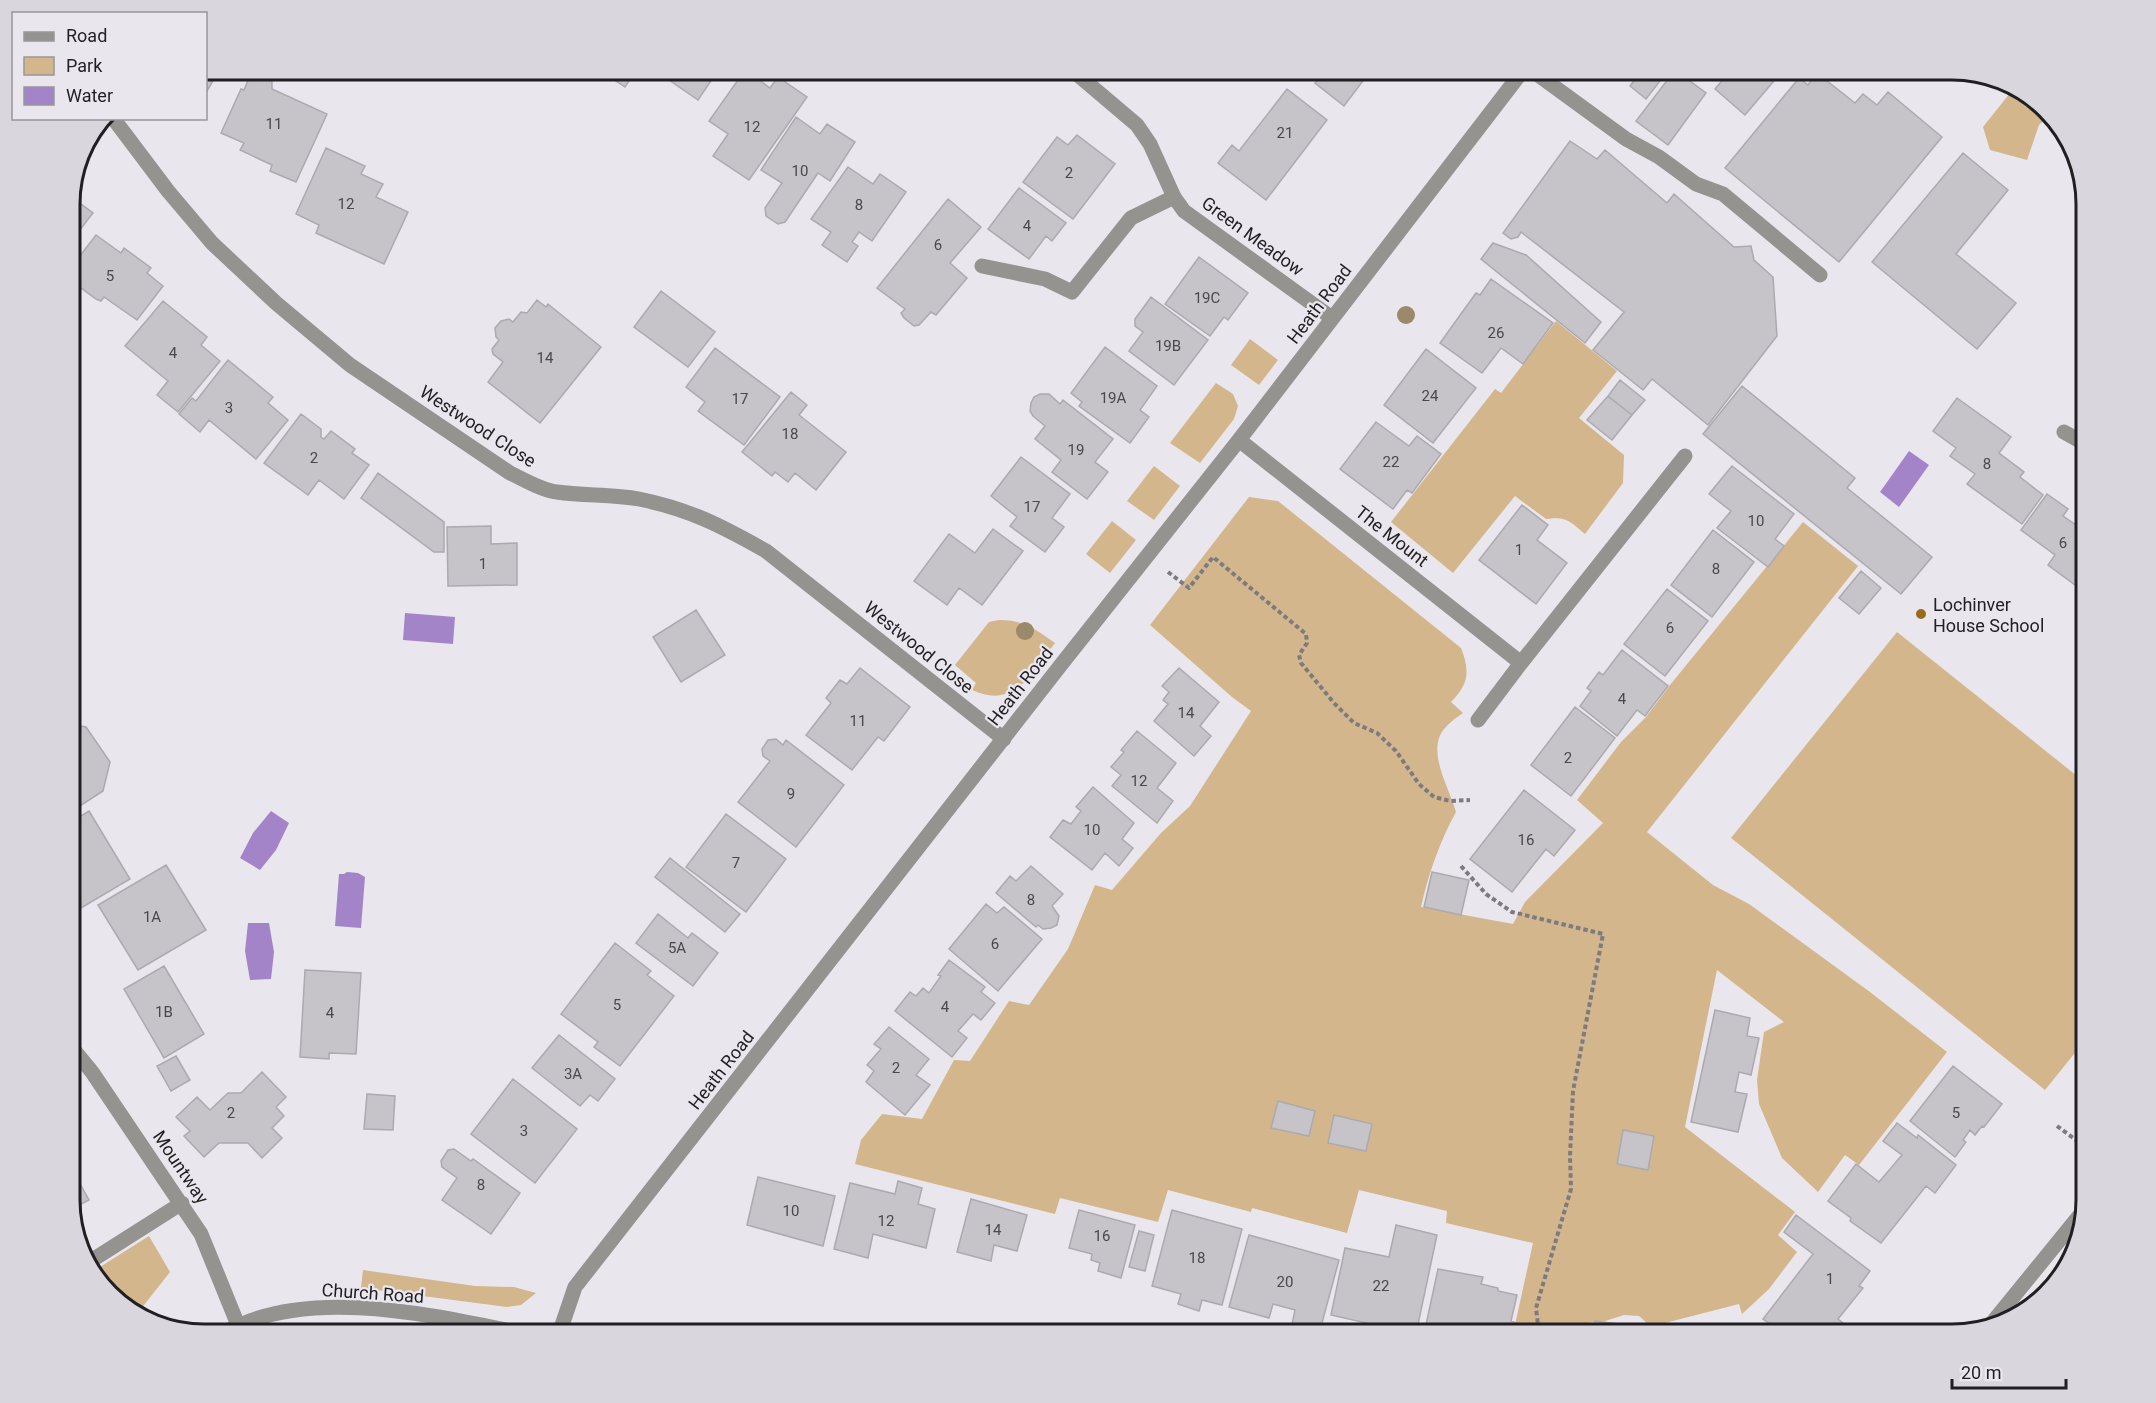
<svg xmlns="http://www.w3.org/2000/svg" width="2156" height="1403" viewBox="0 0 2156 1403" font-family="Roboto,sans-serif">
	<rect width="100%" height="100%" fill="#e9e7ed"/>
	<path fill="#d3b68b" d="M2014,88L2027,92L2049,115L2039,125L2027,160L1990,150L1983,127Z
		M1556,321L1617,371L1579,418L1624,455L1623,483L1585,534C1570,521 1566,516 1546,519L1515,496L1453,573L1391,522L1495,389L1501,393Z
		M1250,339L1278,360L1259,385L1231,365Z
		M1216,383L1233,394L1238,406L1234,419L1200,463L1170,443Z
		M1154,466L1180,486L1154,520L1127,501Z
		M1249,497L1278,501L1461,648C1470,671 1469,684 1451,702L1463,713C1457,717 1450,722 1445,728C1425,750 1450,789 1456,812C1440,841 1428,875 1421,907L1513,924L1525,902L1603,823L1577,800L1621,742L1646,717L1670,685L1803,522L1858,566L1647,832L1713,885L1749,904L1870,992L1947,1052L1859,1165L1845,1155L1818,1192L1782,1158L1759,1104L1757,1080L1764,1032L1784,1022L1717,970L1685,1127L1795,1212L1778,1235L1797,1252L1769,1289L1742,1314L1739,1304L1661,1324H1648L1639,1316L1624,1315L1605,1321L1587,1323L1584,1334H1513L1533,1243L1446,1223L1447,1211L1359,1190L1347,1233L1252,1208L1251,1212L1168,1190L1158,1222L1060,1198L1055,1214L855,1164L861,1140L882,1114L922,1119L954,1060L970,1061L1009,1001L1029,1005L1068,949L1095,885L1112,890L1161,833L1190,806L1251,711L1232,697L1150,625Z
		M1112,521L1136,540L1110,573L1086,554Z
		M999,620C1024,620 1035,629 1055,643C1032,673 1015,710 972,690L976,683L955,665L989,622Z
		M1897,632L2087,784V1038L2045,1090L1731,838Z
		M149,1236L170,1272L137,1314L129,1311L92,1272Z
		M363,1270L475,1286L514,1287L536,1293L521,1305L507,1307L361,1288Z"/>
	<path fill="#a384c8" d="M1909,451L1929,465L1899,507L1880,492Z
		M405,613L455,617L453,644L403,640Z
		M271,811L289,823L276,850L260,870L240,858L253,833Z
		M347,872L358,873L365,877L361,928L335,926L339,874H344Z
		M248,923H269L274,952L271,979L250,980L245,951Z"/>
	<path fill="#c6c3c9" stroke="#aca9af" stroke-width="1.5" d="M206,69H220L207,91L206,90Z
		M607,69H637L625,87L604,73Z
		M662,69H719L698,100L659,73Z
		M1322,69H1372L1344,106L1315,83L1324,71Z
		M1643,69L1660,81L1646,99L1630,86Z
		M1732,69H1784L1745,115L1715,89Z
		M745,70L770,88L778,77L807,97L749,180L713,156L728,134L709,121Z
		M1675,70L1706,93L1668,145L1636,121Z
		M260,71L272,77V89L327,114L296,182L270,171L272,165L240,150L244,143L221,133L241,89L244,90L249,78Z
		M1817,73L1855,103L1863,94L1877,105L1888,92L1942,137L1839,262L1725,168L1799,78L1808,85Z
		M1287,89L1327,120L1266,200L1218,163L1232,145L1239,151Z
		M796,117L820,134L827,124L855,142L830,181L818,173L785,222L778,224L766,216L765,208L782,183L761,170Z
		M1077,135L1115,164L1073,219L1023,182L1057,137L1068,145Z
		M1570,141L1597,159L1605,150L1667,203L1674,194L1734,247L1751,246L1754,260L1773,277L1777,336L1708,425L1652,379L1643,390L1593,350L1624,312L1521,232L1518,237L1511,239L1503,233Z
		M326,148L365,166L361,174L383,184L376,197L408,212L384,264L316,233L319,225L296,214Z
		M1963,153L2008,190L1956,254L2016,303L1977,349L1872,262Z
		M848,167L873,184L880,174L906,192L872,241L859,232L852,242L858,246L847,262L822,245L831,232L811,219Z
		M1019,188L1066,223L1052,241L1046,236L1029,259L988,229Z
		M69,195L93,213L69,244Z
		M948,199L981,227L950,263L967,278L936,315L931,312L919,325L914,326L904,318L901,313L905,309L877,288Z
		M96,235L121,253L124,248L151,268L147,273L163,286L137,320L104,297L101,301L96,299L69,279V270Z
		M1493,243L1526,255L1601,322L1585,343L1481,259Z
		M1199,257L1248,293L1228,320L1224,317L1210,336L1165,304Z
		M1491,279L1553,323L1523,364L1501,348L1482,373L1440,343L1476,293L1480,295Z
		M661,291L715,332L688,367L634,327Z
		M1151,297L1208,340L1174,385L1129,351L1143,332L1135,326V319Z
		M537,300L546,307L548,304L601,347L540,423L488,382L503,362L493,354L492,349L499,340L496,337L495,328L501,321L509,319L513,322L521,312L527,313Z
		M163,301L207,337L201,345L220,361L178,412L157,395L168,381L125,346Z
		M1105,347L1157,386L1140,410L1149,417L1130,443L1079,406L1082,402L1071,393Z
		M715,348L780,397L744,445L698,411L705,402L686,387Z
		M1426,349L1476,388L1433,443L1384,405Z
		M228,360L273,397L268,403L288,420L256,459L209,420L200,432L179,414L192,398L196,401Z
		M1620,380L1645,400L1632,415L1608,396Z
		M1742,386L1855,478L1847,488L1932,557L1901,594L1703,434Z
		M791,392L807,405L799,415L846,452L816,490L795,473L788,482L775,472L772,476L742,452Z
		M1040,394H1049L1060,404L1063,400L1113,439L1095,462L1108,472L1087,499L1052,472L1061,460L1035,439L1045,426L1033,416L1030,411L1031,403L1034,397Z
		M1608,396L1632,415L1612,440L1587,420Z
		M1957,398L2011,437L1999,453L2024,472L2020,477L2043,495L2022,524L1967,484L1975,474L1950,456L1956,448L1933,431Z
		M301,414L321,429V437L324,439L331,431L355,449L352,453L369,465L344,499L319,480L308,495L264,463Z
		M1376,422L1409,446L1417,436L1441,454L1412,493L1407,490L1393,509L1340,469Z
		M1021,457L1070,494L1052,518L1064,527L1045,552L1010,526L1017,517L991,496Z
		M1732,466L1794,514L1775,539L1784,546L1768,567L1717,528L1731,511L1709,494Z
		M378,473L444,522V552H434L361,498Z
		M2047,494L2068,509L2063,516L2085,531L2087,527L2086,593L2048,565L2055,555L2021,530Z
		M1522,505L1548,525L1537,540L1567,563L1536,604L1479,560Z
		M491,526V544L517,543V585L448,586L447,527Z
		M993,529L1023,551L982,605L959,588L947,605L914,581L949,534L975,553Z
		M1713,530L1754,562L1712,617L1671,585Z
		M1861,571L1881,588L1859,614L1839,598Z
		M1667,589L1708,621L1665,676L1624,644Z
		M696,610L725,655L681,682L653,637Z
		M1622,650L1668,686L1645,716L1637,710L1617,736L1580,706L1591,691L1587,688L1599,672L1603,675Z
		M860,668L910,707L884,741L878,737L852,770L806,735L831,703L826,698L840,680L847,684Z
		M1179,668L1219,702L1200,726L1211,736L1194,756L1154,721L1168,704L1163,700L1169,692L1162,686Z
		M1575,707L1615,738L1571,796L1531,765Z
		M69,724L86,727L110,762L103,791L69,813Z
		M1137,731L1176,763L1157,788L1173,801L1157,823L1112,786L1121,775L1111,767L1124,752L1121,750Z
		M776,739L783,745L786,740L844,785L796,847L738,802L770,761L763,756L762,749L768,740Z
		M1093,787L1134,823L1122,839L1133,848L1119,866L1105,853L1092,870L1050,837L1063,820L1071,824L1081,811L1076,807Z
		M1524,790L1575,830L1554,856L1546,849L1512,892L1470,859Z
		M89,811L130,879L81,908L69,889V823Z
		M726,814L786,859L746,912L686,867Z
		M670,858L740,914L725,932L655,877Z
		M166,865L206,930L138,970L98,905Z
		M1031,866L1063,894L1052,906L1059,916L1057,925L1051,928L1043,929L1038,925L1036,927L996,893L1010,876L1016,881Z
		M1432,872L1469,880L1461,915L1424,907Z
		M986,904L997,913L1004,907L1042,939L998,991L949,949Z
		M658,914L688,938L692,933L718,953L693,986L636,943Z
		M615,943L651,971L647,975L674,996L620,1066L594,1047L598,1042L561,1014Z
		M949,960L985,987L981,992L995,1003L981,1020L973,1014L958,1031L967,1038L952,1057L895,1011L910,992L916,996L923,988L929,993L941,976L938,975Z
		M164,966L204,1034L164,1058L124,989Z
		M305,970L361,973L356,1054L329,1053V1059L300,1057Z
		M1715,1010L1750,1018L1747,1036L1759,1038L1751,1075L1739,1072L1735,1092L1747,1094L1738,1132L1691,1122Z
		M889,1027L929,1059L916,1075L930,1085L905,1115L866,1082L874,1071L867,1065L881,1049L874,1044Z
		M559,1035L615,1079L598,1101L590,1095L580,1106L532,1068Z
		M176,1056L190,1080L171,1091L157,1066Z
		M1953,1066L2002,1104L1984,1127L1982,1126L1975,1135L1970,1130L1963,1140L1966,1142L1955,1157L1910,1121Z
		M262,1072L286,1097L276,1107L284,1116L272,1128L282,1138L262,1158L248,1143H219L204,1157L184,1136L190,1131L176,1117L197,1097L210,1110L228,1093H241Z
		M513,1079L577,1129L535,1183L471,1134Z
		M367,1094L395,1096L393,1130L364,1129Z
		M1278,1101L1315,1111L1309,1136L1271,1128Z
		M1334,1115L1372,1124L1366,1151L1328,1143Z
		M1897,1123L1917,1138L1918,1135L1956,1165L1935,1193L1926,1186L1881,1243L1850,1221L1851,1218L1828,1201L1856,1164L1879,1182L1902,1155L1883,1141Z
		M1623,1130L1654,1136L1648,1170L1617,1164Z
		M454,1149L471,1161L473,1159L520,1193L491,1234L442,1200L457,1178L442,1167L441,1161L448,1150Z
		M69,1164L89,1200L70,1210L69,1208Z
		M758,1177L835,1196L823,1246L747,1225Z
		M898,1181L922,1188L918,1204L935,1209L926,1248L873,1234L868,1258L834,1249L850,1183L895,1194Z
		M971,1199L1027,1215L1017,1251L994,1245L991,1261L957,1252Z
		M1079,1210L1135,1225L1121,1278L1098,1271L1100,1263L1091,1260L1092,1254L1069,1248Z
		M1172,1210L1242,1229L1222,1305L1202,1300L1199,1311L1178,1304L1181,1294L1152,1286Z
		M1796,1215L1870,1271L1859,1286L1863,1288L1838,1319L1848,1327L1847,1330L1852,1334H1780L1781,1332L1763,1319L1813,1254L1784,1232Z
		M1396,1225L1437,1235L1416,1334L1392,1330L1391,1334H1373L1375,1325L1331,1315L1345,1248L1389,1257Z
		M1139,1231L1154,1235L1145,1271L1129,1267Z
		M1249,1235L1339,1260L1319,1334H1290L1295,1310L1273,1304L1269,1318L1229,1307Z
		M1438,1269L1483,1277L1481,1284L1498,1288V1291L1517,1295L1511,1321L1516,1323L1513,1334H1424Z
		M1595,1321L1651,1328L1650,1334H1593Z
		M1741,1329L1743,1334H1721Z"/>
	<g fill="none" stroke-linecap="round" stroke-linejoin="round">
		<path stroke="#7d7b7f" stroke-width="4" stroke-dasharray="4.5 3" stroke-linecap="butt" d="M1168,572L1189,588L1213,557L1306,634L1307,643L1299,655L1301,663L1334,703L1354,723L1377,733L1396,751L1419,784L1434,797L1450,801L1470,800
			M1461,866L1486,894L1512,912L1603,934L1573,1091L1570,1156L1571,1189L1536,1308L1539,1334
			M2057,1126L2087,1148"/>
		<path stroke="#949390" stroke-width="15" d="M1530,69L1626,139L1659,157L1696,184L1723,194L1820,275
			M982,266L1045,279L1072,292L1131,218L1174,197"/>
		<path stroke="#949390" stroke-width="15" d="M1071,69L1137,125L1150,144L1174,197L1184,211L1332,318
			M113,118L168,191L212,243L276,303L350,365L510,473C525,480 541,490 557,492C584,496 612,494 639,499C689,509 722,526 766,551L1004,739
			M2064,432L2087,445
			M1239,440L1521,663L1685,456
			M1478,720L1521,663
			M69,1044L92,1072L201,1234L238,1325
			M86,1264L182,1203
			M1992,1323L2084,1210
			M559,1334L575,1287L1060,666L1239,440L1524,69"/>
		<path stroke="#949390" stroke-width="15" d="M222,1334C306,1284 435,1316 525,1334"/>
	</g>
	<g fill="#9b896b">
		<circle cx="1406" cy="315" r="9"/>
		<circle cx="1025" cy="631" r="9"/>
	</g>
	<circle fill="#996c1b" stroke="#e9e7ed" stroke-width="2" cx="1921" cy="614" r="6"/>
	<g text-anchor="middle" dominant-baseline="central" stroke-width="4.5" stroke-linejoin="round" paint-order="stroke">
		<g font-size="15" fill="#4a484b">
			<text x="274" y="124">11</text>
			<text x="752" y="127">12</text>
			<text x="1285" y="133">21</text>
			<text x="800" y="171">10</text>
			<text x="1069" y="173">2</text>
			<text x="346" y="204">12</text>
			<text x="859" y="205">8</text>
			<text x="1027" y="226">4</text>
			<text x="938" y="245">6</text>
			<text x="110" y="276">5</text>
			<text x="1207" y="298">19C</text>
			<text x="1496" y="333">26</text>
			<text x="1168" y="346">19B</text>
			<text x="173" y="353">4</text>
			<text x="545" y="358">14</text>
			<text x="1430" y="396">24</text>
			<text x="1113" y="398">19A</text>
			<text x="740" y="399">17</text>
			<text x="229" y="408">3</text>
			<text x="790" y="434">18</text>
			<text x="1076" y="450">19</text>
			<text x="314" y="458">2</text>
			<text x="1391" y="462">22</text>
			<text x="1987" y="464">8</text>
			<text x="1032" y="507">17</text>
			<text x="1756" y="521">10</text>
			<text x="2063" y="543">6</text>
			<text x="1519" y="550">1</text>
			<text x="483" y="564">1</text>
			<text x="1716" y="569">8</text>
			<text x="1670" y="628">6</text>
			<text x="1622" y="699">4</text>
			<text x="1186" y="713">14</text>
			<text x="858" y="721">11</text>
			<text x="1568" y="758">2</text>
			<text x="1139" y="781">12</text>
			<text x="791" y="794">9</text>
			<text x="1092" y="830">10</text>
			<text x="1526" y="840">16</text>
			<text x="736" y="863">7</text>
			<text x="1031" y="900">8</text>
			<text x="152" y="917">1A</text>
			<text x="995" y="944">6</text>
			<text x="677" y="948">5A</text>
			<text x="617" y="1005">5</text>
			<text x="945" y="1007">4</text>
			<text x="164" y="1012">1B</text>
			<text x="330" y="1013">4</text>
			<text x="896" y="1068">2</text>
			<text x="573" y="1074">3A</text>
			<text x="231" y="1113">2</text>
			<text x="1956" y="1113">5</text>
			<text x="524" y="1131">3</text>
			<text x="481" y="1185">8</text>
			<text x="791" y="1211">10</text>
			<text x="886" y="1221">12</text>
			<text x="993" y="1230">14</text>
			<text x="1102" y="1236">16</text>
			<text x="1197" y="1258">18</text>
			<text x="1830" y="1279">1</text>
			<text x="1285" y="1282">20</text>
			<text x="1381" y="1286">22</text>
		</g>
		<g font-size="18" fill="#201f21" stroke="#e9e7ed">
			<text transform="translate(1253 236) rotate(36)">Green Meadow</text>
			<text transform="translate(1319 304) rotate(-53)">Heath Road</text>
			<text transform="translate(478 426) rotate(33)">Westwood Close</text>
			<text transform="translate(1392 536) rotate(38)">The Mount</text>
			<text transform="translate(919 647) rotate(39)">Westwood Close</text>
			<text transform="translate(1020 686) rotate(-52)">Heath Road</text>
			<text transform="translate(721 1070) rotate(-52)">Heath Road</text>
			<text transform="translate(181 1167) rotate(56)">Mountway</text>
			<text transform="translate(373 1293) rotate(4)">Church Road</text>
		</g>
		<g font-size="18" fill="#201f21" stroke="#e9e7ed" text-anchor="start">
			<text x="1933" y="604">Lochinver<tspan x="1933" dy="21">House School</tspan></text>
		</g>
	</g>
	<path d="M0 0H2156V1403H0ZM204 80H1952A124 124 0 0 1 2076 204V1200A124 124 0 0 1 1952 1324H204A124 124 0 0 1 80 1200V204A124 124 0 0 1 204 80Z" fill="#d9d7dd" fill-rule="evenodd"/>
	<path fill="none" stroke="#201f21" stroke-width="3" d="M204 80H1952A124 124 0 0 1 2076 204V1200A124 124 0 0 1 1952 1324H204A124 124 0 0 1 80 1200V204A124 124 0 0 1 204 80Z"/>
	<rect x="12" y="12" width="195" height="108" fill="#e9e7ed" stroke="#99979b" stroke-width="1.5"/>
	<rect x="24" y="32" width="30" height="9" fill="#949390" stroke="#99979b" stroke-width="1.5"/>
	<text x="66" y="42" font-size="18" fill="#201f21">Road</text>
	<rect x="24" y="57" width="30" height="18" fill="#d3b68b" stroke="#99979b" stroke-width="1.5"/>
	<text x="66" y="72" font-size="18" fill="#201f21">Park</text>
	<rect x="24" y="87" width="30" height="18" fill="#a384c8" stroke="#99979b" stroke-width="1.5"/>
	<text x="66" y="102" font-size="18" fill="#201f21">Water</text>
	<path d="M1952 1379v9h114v-9" fill="none" stroke="#201f21" stroke-width="3"/>
	<text x="1961" y="1379" font-size="18" fill="#201f21" stroke="#e9e7ed" stroke-width="4.5" paint-order="stroke">20 m</text>
</svg>
